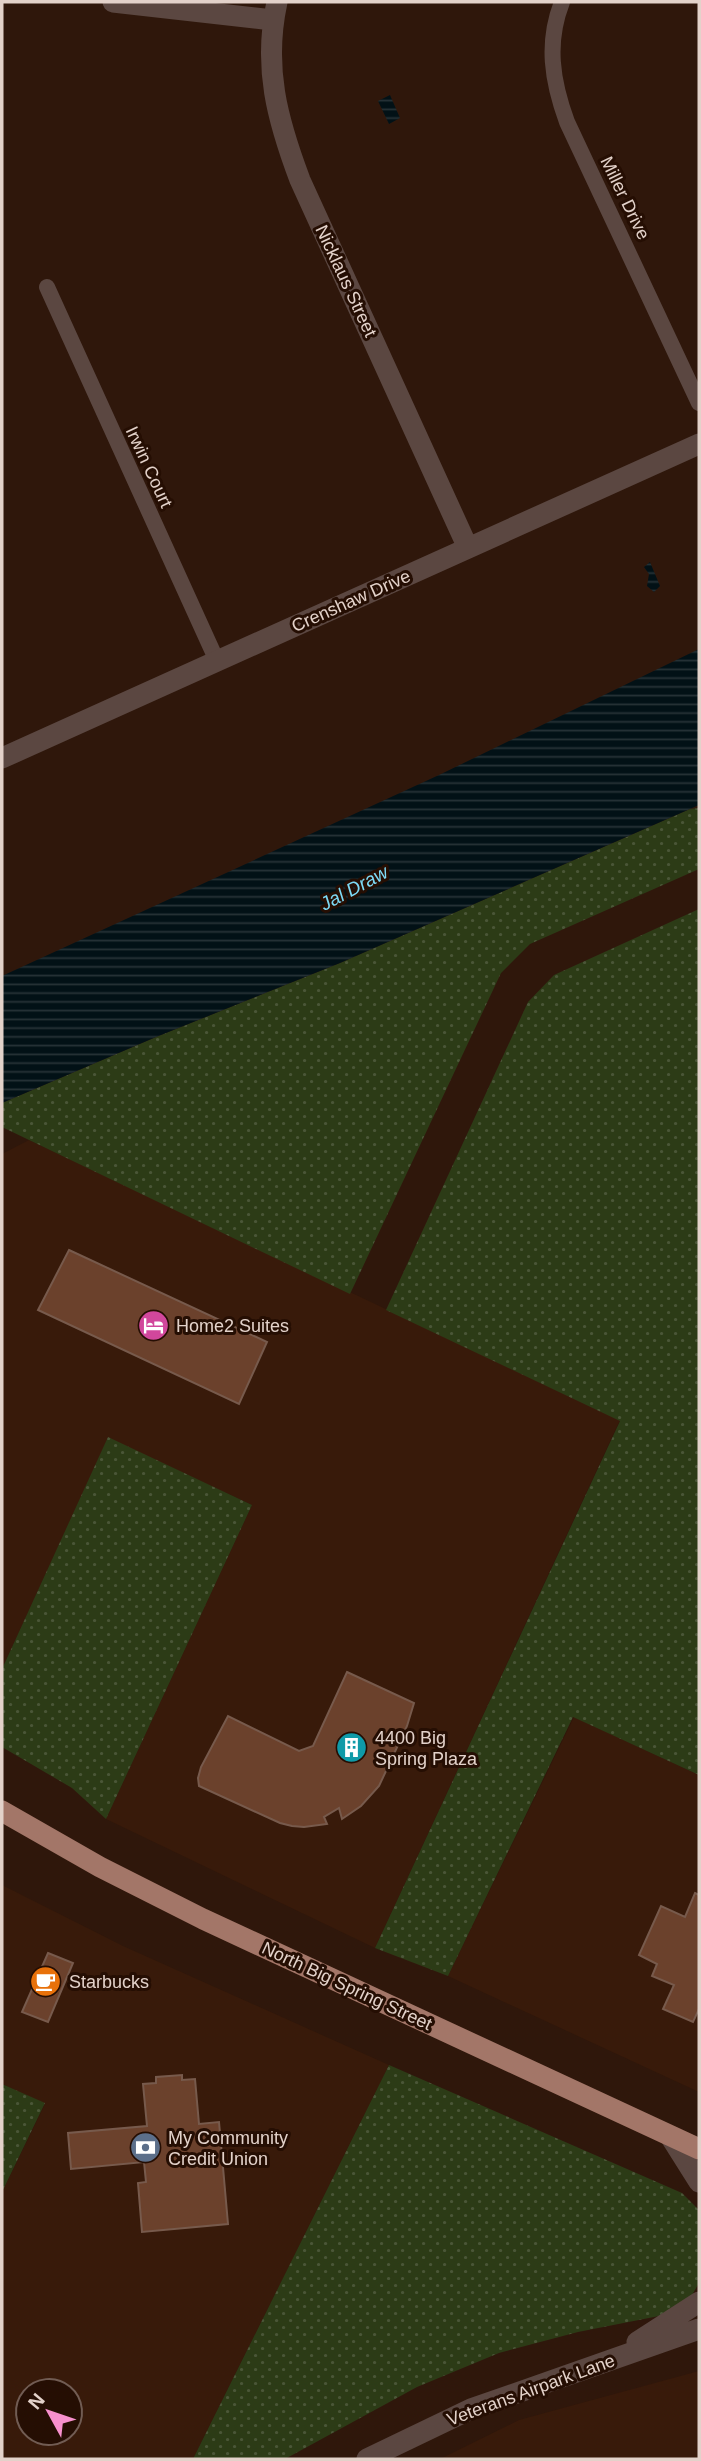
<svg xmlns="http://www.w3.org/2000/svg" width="701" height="2461" viewBox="0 0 701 2461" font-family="Helvetica,sans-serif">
	<defs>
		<pattern id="grass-dots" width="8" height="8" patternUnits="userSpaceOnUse" patternTransform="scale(1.75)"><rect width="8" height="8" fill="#2c3b16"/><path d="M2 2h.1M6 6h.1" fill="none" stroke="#4a5637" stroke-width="1.8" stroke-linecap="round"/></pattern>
		<pattern id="water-rules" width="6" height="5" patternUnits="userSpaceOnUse" patternTransform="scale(1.75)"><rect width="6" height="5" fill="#021116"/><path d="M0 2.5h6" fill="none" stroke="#273337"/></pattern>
	</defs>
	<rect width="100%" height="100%" fill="#2f170b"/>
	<path fill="#381a0a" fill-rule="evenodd" d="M29,1140L620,1420L375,1948L106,1819L252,1505L108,1438L2,1669V1154Z
		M574,1717L699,1775V2092L448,1976Z
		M2,1885L123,1946L389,2065L193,2459H2V2192L45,2104L2,2084ZM28,2391H70V2433H28Z
		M699,2371V2459H440L519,2420Z"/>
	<path fill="url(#grass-dots)" d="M699,808V869L530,944L501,973L350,1294L2,1127V1103L156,1037L340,963L690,809Z
		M699,909V1775L573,1717L448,1976L375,1948L620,1421L386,1310L528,1002L554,975Z
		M108,1437L252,1505L106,1819L72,1788L2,1747V1669Z
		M389,2065L682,2193L699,2210V2283L692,2295L664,2315L578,2332L499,2353L417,2387L285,2459H193Z
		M2,2084L45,2103L2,2192Z"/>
	<path fill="url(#water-rules)" d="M390,95L400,118L389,124L378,101Z
		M650,562L660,586L654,592L647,586L649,574L644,567Z
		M699,649V805L340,963L156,1037L2,1103V976L439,775Z"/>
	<path fill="#6b412c" stroke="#775a4c" stroke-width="2" d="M69,1250L267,1342L239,1404L38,1310Z
		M347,1672L414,1703L407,1726L379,1786L361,1806L342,1819L339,1808L324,1817L327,1824L304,1827L292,1826L280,1823L199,1786L198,1778L201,1767L228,1716L299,1751L313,1746Z
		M695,1893L699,1895V2009L693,2022L663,2009L674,1985L652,1976L657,1964L639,1955L661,1906L685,1917Z
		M48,1953L73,1963L48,2022L22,2012Z
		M182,2075V2080L195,2079L199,2124L219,2122L228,2224L142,2232L138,2183L146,2182L144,2162L71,2169L68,2133L147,2126L143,2084L156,2083V2077Z"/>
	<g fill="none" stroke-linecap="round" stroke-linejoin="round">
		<path stroke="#5b4741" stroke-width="16" d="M562,2C546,43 552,81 567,122L699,403
			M47,287L217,661"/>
		<path stroke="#5b4741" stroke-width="21" d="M113,2L273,20
			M277,2C263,67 277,119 300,180L468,548
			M2,758L699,444
			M670,2136L699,2182
			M637,2342L699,2302
			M367,2459L471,2409L699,2329"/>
		<path stroke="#a37668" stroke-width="21" d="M2,1811L100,1867L203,1919L699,2149"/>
	</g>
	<defs>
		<symbol id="hotel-disc" viewBox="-11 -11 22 22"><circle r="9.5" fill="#d1479c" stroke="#250e03"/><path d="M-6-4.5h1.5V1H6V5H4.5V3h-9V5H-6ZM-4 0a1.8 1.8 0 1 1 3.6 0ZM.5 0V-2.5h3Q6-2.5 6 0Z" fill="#fff"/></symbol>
		<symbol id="building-disc" viewBox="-11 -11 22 22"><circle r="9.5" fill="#0f9aa8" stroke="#250e03"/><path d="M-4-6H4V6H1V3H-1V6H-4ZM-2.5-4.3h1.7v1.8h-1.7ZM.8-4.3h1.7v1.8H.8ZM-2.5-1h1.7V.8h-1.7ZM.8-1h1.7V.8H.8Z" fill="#fff"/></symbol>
		<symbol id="cafe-disc" viewBox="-11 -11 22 22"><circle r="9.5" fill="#e8710a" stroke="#250e03"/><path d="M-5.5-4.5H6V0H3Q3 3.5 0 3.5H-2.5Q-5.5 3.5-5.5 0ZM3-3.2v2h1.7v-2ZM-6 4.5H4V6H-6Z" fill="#fff"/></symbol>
		<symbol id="bank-disc" viewBox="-11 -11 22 22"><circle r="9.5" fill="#5c6f8a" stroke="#250e03"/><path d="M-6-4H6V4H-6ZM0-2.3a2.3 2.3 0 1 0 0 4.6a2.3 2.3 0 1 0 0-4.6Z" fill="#fff"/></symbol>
	</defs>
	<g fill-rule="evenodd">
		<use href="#hotel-disc" x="136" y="1308" width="35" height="35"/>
		<use href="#building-disc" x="334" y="1730" width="35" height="35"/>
		<use href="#cafe-disc" x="28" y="1964" width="35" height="35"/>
		<use href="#bank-disc" x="128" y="2130" width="35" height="35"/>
	</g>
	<g text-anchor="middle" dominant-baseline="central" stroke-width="6" stroke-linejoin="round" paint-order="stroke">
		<g font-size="18" fill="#e3d2ca" stroke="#250e03">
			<text transform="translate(625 198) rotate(64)">Miller Drive</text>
			<text transform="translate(346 281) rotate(65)">Nicklaus Street</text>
			<text transform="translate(149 467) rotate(65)">Irwin Court</text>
			<text transform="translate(351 601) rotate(-24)">Crenshaw Drive</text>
			<text transform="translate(347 1986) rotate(25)">North Big Spring Street</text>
			<text transform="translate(531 2390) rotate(-20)">Veterans Airpark Lane</text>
		</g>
		<g font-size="18" fill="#e3d2ca" stroke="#250e03" text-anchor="start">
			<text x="176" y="1326">Home2 Suites</text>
			<text x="375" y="1738">4400 Big<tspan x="375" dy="21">Spring Plaza</tspan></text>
			<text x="69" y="1982">Starbucks</text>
			<text x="168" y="2138">My Community<tspan x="168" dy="21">Credit Union</tspan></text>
		</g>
		<g font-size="19" font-style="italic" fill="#7ddaf6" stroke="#250e03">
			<text transform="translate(354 888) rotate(-28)">Jal Draw</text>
		</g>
	</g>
	<rect width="701" height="2461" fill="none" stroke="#e3d2ca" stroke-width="7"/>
	<g transform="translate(49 2412) rotate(310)"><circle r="33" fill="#250e03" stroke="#715c53" stroke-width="2"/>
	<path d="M0-5L12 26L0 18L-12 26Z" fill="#f790cd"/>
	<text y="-10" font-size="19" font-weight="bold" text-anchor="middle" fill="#e3d2ca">N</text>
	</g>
</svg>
